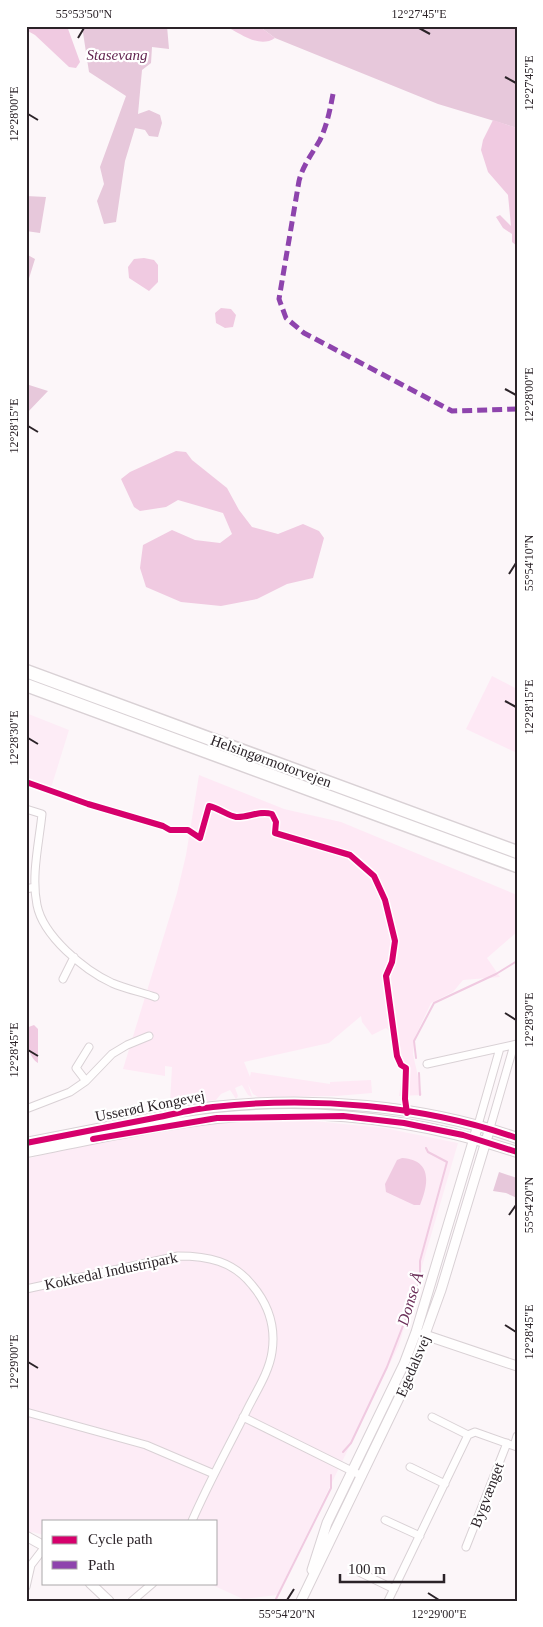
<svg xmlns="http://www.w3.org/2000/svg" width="543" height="1627" viewBox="0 0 543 1627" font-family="Georgia,serif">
	<rect width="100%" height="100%" fill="#fcf6f9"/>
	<path fill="#fdecf6" d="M26,713L69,730L51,788L26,780Z
		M263,1116L384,1128L458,1143L399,1345L277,1595L243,1599L208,1583H216V1521H44V1535L32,1532L26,1550V1159L167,1126Z"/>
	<path fill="#fee9f5" d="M492,676L517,689V753L466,729Z
		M199,775L284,809L341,822L517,895V932L487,958L500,977L463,980L453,992L431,1003L415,1037L413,1054L422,1095L399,1096L402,1076L391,1032L386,1028L372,1035L362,1022L361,1016L329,1043L244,1062L250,1077L251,1072L330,1084V1082L371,1080L372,1093L336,1096L258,1097L253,1094L248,1084L252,1097L248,1095L242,1085L235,1088L238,1096L236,1099L230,1090L221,1094L216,1100L172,1106L173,1102L170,1103L172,1067L165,1066V1076L123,1069L177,893L186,855Z"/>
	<path fill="#e7c8db" d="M82,26H167L169,49L152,47L151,63L142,70L138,114L149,110L160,115L162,123L158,137L149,136L145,130L135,128L125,161L116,222L104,224L97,201L104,184L100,167L126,96L89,72Z
		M259,26H517V128L438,104L275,38Z
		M26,196L46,197L40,233L26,231Z
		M26,254L35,259L26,288Z
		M26,384L48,391L26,414Z
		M499,1172L517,1178V1198L506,1193L493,1191Z"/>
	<path fill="#f0cae1" d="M26,26H67L80,62L76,68L69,67L35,35L26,30Z
		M225,26H259L275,38C259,49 240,33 225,26Z
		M493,120L517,128V246L512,242V234L503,228L496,217L500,215L511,226L508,195L488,172L481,150L483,140Z
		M144,258L154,260L158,265V282L149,291L129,278L128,267L134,259Z
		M221,308L231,309L236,315L233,327L225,328L216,323L215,313Z
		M176,451L186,452L192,460L227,488L239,510L252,527L278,534L303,524L319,531L324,538L313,578L287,584L257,599L221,606L181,602L146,587L140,568L143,545L172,530L195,540L220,543L232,534L223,513L178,500L166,507L140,511L134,507L121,479L130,472Z
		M34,1025L38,1029V1063C28,1057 26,1039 26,1028Z
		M402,1158C432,1160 429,1183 420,1205H414L386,1192L385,1184L397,1160Z"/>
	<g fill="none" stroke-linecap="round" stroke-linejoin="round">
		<path stroke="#f0cae1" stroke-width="2" d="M416,1058L414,1041L434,1003L496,974L517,961
			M419,1073L420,1095
			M343,1452L351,1443L387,1367L416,1292L420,1279V1261L447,1162L428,1152L426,1148
			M275,1601L331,1488V1475"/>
		<defs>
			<path id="minor" d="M26,809L42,814C39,843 31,876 37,905C43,936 84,970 112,983C126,989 141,992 155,997
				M26,889L35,887
				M63,979L74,957
				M427,1064L517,1044
				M86,1081L76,1068L89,1047
				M26,1109L70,1092L86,1081L112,1054L127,1045L149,1036
				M478,1125L500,1048
				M490,1128L514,1045
				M26,1289L178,1256C208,1256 233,1261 252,1285C269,1305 276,1326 272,1352C269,1373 255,1393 246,1412C228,1448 208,1484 192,1521
				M26,1412L146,1445L214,1474
				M243,1417L362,1476
				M432,1417L468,1435
				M514,1446L517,1436
				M410,1467L445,1484
				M385,1520L420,1536
				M466,1547L507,1443
				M359,1572L394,1589
				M26,1587L31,1565L44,1548
				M132,1601L153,1583
				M388,1601L468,1435L475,1432L517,1447"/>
			<path id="tertiary" d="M422,1334L517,1366
				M26,1536L44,1546
				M312,1570L327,1523L404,1364L416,1332L478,1125
				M90,1583L109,1601
				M301,1601L411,1373L441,1290L490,1128"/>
			<path id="secondary" d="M26,1143C67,1135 108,1127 149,1119C170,1115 192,1109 213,1107C312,1096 423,1105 517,1138
				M26,1152C89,1140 153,1125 217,1118C318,1107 421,1120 517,1152"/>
			<path id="motorway" d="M26,671L517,852
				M26,685L517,866"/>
		</defs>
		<use href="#minor" stroke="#d9d1d5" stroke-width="9"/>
		<use href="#tertiary" stroke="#d9d1d5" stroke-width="11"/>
		<use href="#secondary" stroke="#d9d1d5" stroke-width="12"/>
		<use href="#motorway" stroke="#d9d1d5" stroke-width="15"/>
		<use href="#minor" stroke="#fffefe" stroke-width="7"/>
		<use href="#tertiary" stroke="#fffefe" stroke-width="9"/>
		<use href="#secondary" stroke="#fffefe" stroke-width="10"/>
		<use href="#motorway" stroke="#fffefe" stroke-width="12"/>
		<path stroke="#8e44ad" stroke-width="5" stroke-dasharray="10 5" stroke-linecap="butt" d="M333,94C330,110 327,125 320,140C312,154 303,165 299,181L279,299L286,318L304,333L452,411L517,409"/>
		<defs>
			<path id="cycleway" d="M26,782L88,804L163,826L170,830H188L200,838L209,806C218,808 229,816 236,817C248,818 259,810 272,814L276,822L275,833L350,855L374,876L385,900L395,941L392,962L386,976L397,1056L401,1065L406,1068L405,1099L407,1113
				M93,1139L217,1118L343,1116L404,1123L463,1135L517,1152
				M26,1143C67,1135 108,1127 149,1119C170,1115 192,1109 213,1107C312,1096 423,1105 517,1138"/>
		</defs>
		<use href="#cycleway" stroke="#fff" stroke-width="9"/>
		<use href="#cycleway" stroke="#d6006c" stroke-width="6"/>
	</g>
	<path fill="none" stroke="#2b2328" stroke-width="2" d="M419,28L430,34M78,38L84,28M505,77L516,83M28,114L38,120M505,389L516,395M28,426L38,432M509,574L516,563M505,701L516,707M28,738L38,744M505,1013L516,1020M28,1050L38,1056M509,1215L516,1205M505,1325L516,1332M28,1362L38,1368M428,1593L439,1600M287,1600L294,1589"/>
	<g text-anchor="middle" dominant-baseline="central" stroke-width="4.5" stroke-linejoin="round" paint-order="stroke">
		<g font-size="15" font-style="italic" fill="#632651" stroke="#fff">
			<text x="117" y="55">Stasevang</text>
		</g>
		<g font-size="15" fill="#2b2328" stroke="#fff">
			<text transform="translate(271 761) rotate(20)">Helsingørmotorvejen</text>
			<text transform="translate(150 1106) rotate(-11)">Usserød Kongevej</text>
			<text transform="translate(111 1271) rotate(-12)">Kokkedal Industripark</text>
			<text transform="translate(413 1366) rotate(-67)">Egedalsvej</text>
			<text transform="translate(487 1495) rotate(-69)">Bygvænget</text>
		</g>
		<g font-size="16" font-style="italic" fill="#6c2f59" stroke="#fff">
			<text transform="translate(410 1299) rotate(-73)">Donse Å</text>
		</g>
	</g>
	<rect width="543" height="1627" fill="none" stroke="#ffffff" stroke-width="55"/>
	<rect x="42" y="1520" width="175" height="65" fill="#ffffff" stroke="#aaa7a9"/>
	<rect x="52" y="1536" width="25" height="8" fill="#d6006c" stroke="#aaa7a9"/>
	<text x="88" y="1544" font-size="15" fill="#2b2328">Cycle path</text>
	<rect x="52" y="1561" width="25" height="8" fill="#8e44ad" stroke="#aaa7a9"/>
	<text x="88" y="1570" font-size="15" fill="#2b2328">Path</text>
	<path d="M340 1574v8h104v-8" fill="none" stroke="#2b2328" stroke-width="2.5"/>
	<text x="348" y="1574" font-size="15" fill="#2b2328" stroke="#ffffff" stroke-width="4" paint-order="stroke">100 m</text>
	<rect x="28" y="28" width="488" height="1572" fill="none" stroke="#2b2328" stroke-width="2"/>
	<g font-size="12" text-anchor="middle" fill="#2b2328">
		<text x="84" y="18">55°53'50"N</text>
		<text x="419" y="18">12°27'45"E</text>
		<text transform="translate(529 83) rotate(-90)" y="4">12°27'45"E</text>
		<text transform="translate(14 114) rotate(-90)" y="4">12°28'00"E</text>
		<text transform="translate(529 395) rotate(-90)" y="4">12°28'00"E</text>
		<text transform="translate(14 426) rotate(-90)" y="4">12°28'15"E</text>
		<text transform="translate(529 563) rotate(-90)" y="4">55°54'10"N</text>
		<text transform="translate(529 707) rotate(-90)" y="4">12°28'15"E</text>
		<text transform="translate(14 738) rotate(-90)" y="4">12°28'30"E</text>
		<text transform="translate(529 1020) rotate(-90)" y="4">12°28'30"E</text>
		<text transform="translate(14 1050) rotate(-90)" y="4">12°28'45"E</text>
		<text transform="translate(529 1205) rotate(-90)" y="4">55°54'20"N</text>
		<text transform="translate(529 1332) rotate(-90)" y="4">12°28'45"E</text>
		<text transform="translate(14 1362) rotate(-90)" y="4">12°29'00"E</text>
		<text x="287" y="1618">55°54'20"N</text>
		<text x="439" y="1618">12°29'00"E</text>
	</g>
</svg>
